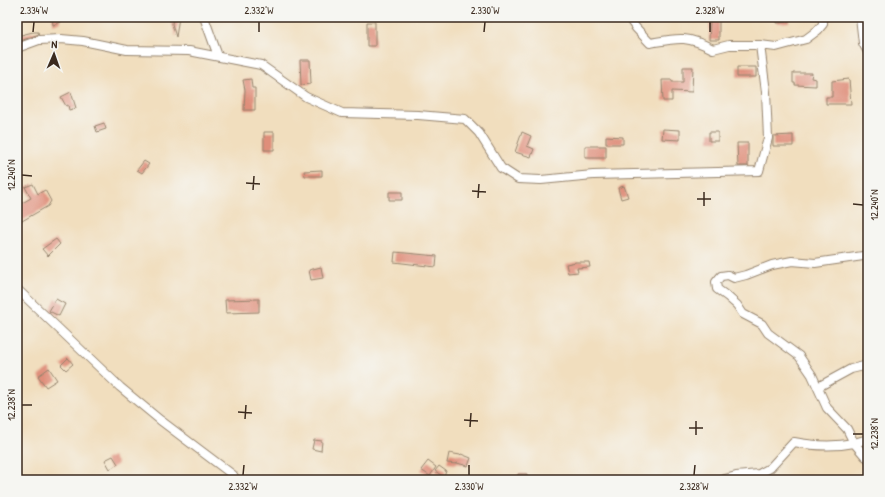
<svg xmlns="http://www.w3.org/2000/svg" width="885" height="497" viewBox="0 0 885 497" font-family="'Patrick Hand',sans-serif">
	<rect width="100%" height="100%" fill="#f6f6f2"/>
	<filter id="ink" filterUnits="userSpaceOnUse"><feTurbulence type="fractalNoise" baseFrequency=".025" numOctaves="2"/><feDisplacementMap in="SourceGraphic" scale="8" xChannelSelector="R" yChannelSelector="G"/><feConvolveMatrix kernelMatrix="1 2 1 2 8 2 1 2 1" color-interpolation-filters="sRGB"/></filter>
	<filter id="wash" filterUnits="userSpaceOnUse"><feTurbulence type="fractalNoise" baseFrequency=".012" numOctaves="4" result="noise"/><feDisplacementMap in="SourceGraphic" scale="16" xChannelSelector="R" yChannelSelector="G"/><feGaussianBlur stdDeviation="0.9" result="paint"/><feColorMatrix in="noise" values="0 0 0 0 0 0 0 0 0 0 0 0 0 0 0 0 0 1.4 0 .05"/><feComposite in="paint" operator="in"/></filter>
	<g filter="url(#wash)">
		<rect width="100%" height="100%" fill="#f1debe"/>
		<g id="blocks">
			<path fill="#df8e7a" d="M52,17H60L61,22L53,25Z
				M173,17H179L176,37L172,24Z
				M710,17H719V40H709Z
				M777,17H789V22L777,23Z
				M367,22H375V46H367Z
				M33,32H38L39,34L18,42L17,36Z
				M300,60H310L311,84L301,85Z
				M683,67H693L692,92L672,91V101H663L662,80H672V82H683Z
				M737,67H756V77H737Z
				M793,73H812L811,78L816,79V86L795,85V83H793Z
				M251,79L252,88H255V110H244L245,90L243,80Z
				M849,79L851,104H826V97H832V81Z
				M71,92L76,108L69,110L68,105L66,106L61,97Z
				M104,123L106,129L97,132L95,126Z
				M663,129L680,130V140L662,139Z
				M264,132H274V150H264Z
				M522,132L531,136L527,146L534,149L531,157L515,152Z
				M709,132H718V141H709Z
				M793,135V146H773V136Z
				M606,136L623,137V144H606Z
				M737,143H748V166H738Z
				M585,146H606V158H585Z
				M144,161L149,164L142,173L137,170Z
				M322,170V176H305L304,171Z
				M33,184L38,194L45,190L51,201L48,206L22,221L17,212V206L31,198L25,187Z
				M624,186L628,197L621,199L618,188Z
				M389,192H402V200H389Z
				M56,239L60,244L48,256L42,249Z
				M395,252L437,256L436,267L394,262Z
				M576,262H589L590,267L577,268L578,272L568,273L566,264Z
				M321,267L323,278L311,280L309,270Z
				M56,299L65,304L59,316L49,311Z
				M259,299V312L226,313L225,300Z
				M68,358L73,364L66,370L61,365Z
				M49,368L57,380L46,387L38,376Z
				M314,440L322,441L321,451L312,449Z
				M449,453L460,455L461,454L471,458L468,466L457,463L456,464L447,463Z
				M113,456L118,464L110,469L105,460Z
				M428,461L436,467L430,476L421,470Z
				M439,466L446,471L444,477L435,471Z
				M518,474H527V480H518Z"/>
		</g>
	</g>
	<g filter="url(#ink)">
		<use href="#blocks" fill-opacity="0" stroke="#96846e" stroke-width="1"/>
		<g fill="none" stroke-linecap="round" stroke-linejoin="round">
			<defs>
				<path id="minor" d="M204,17L218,56
					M628,17L636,28L650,43C678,38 686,35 713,49L729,45H760L776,47L806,39L818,30L823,24V17
					M860,17L863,43L868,52
					M17,48L39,40L61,39L83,41L127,50L189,51L261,65L306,97L342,113L418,115L465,119L479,133L501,168L518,179L541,180L593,175L759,171L768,138L766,92L760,45
					M868,254L863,256L815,263L792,261L772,265L746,275L734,278L728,275L721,276L716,282L717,289L728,297L737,305L743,314L762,324L768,333L799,356L812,375L827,408L847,429L854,443L868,439
					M17,289L120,387L160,420L233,475L236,480
					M818,387L851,369L868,365
					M721,480L736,476L759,474L770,468L794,442C814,446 834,447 854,443L865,456L868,458"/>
			</defs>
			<use href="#minor" stroke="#96846e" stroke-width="10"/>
			<use href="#minor" stroke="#fff" stroke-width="8"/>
		</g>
	</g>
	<path fill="none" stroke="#3b2a1e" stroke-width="1.5" d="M33,32L34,22M259,32V22M484,32L485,22M710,32V22M22,175L32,176M246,183L260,184M253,190L254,176M472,191L486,192M478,198L479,184M697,199H711M853,204L863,205M704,206V192M22,405H32M238,412L252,413M245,419L246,405M464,420L478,421M470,427L471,413M689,428H703M853,434H863M696,435V421M243,475L244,465M469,475V465M694,475L695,465"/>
	<rect width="885" height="497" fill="none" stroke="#f6f6f2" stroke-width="44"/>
	<g transform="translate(54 54) rotate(2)" stroke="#f6f6f2" stroke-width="3" paint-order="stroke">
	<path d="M0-3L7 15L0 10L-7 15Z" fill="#3b2a1e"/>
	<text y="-6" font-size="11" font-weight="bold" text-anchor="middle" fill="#3b2a1e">N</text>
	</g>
	<rect x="22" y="22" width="841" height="453" fill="none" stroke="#3b2a1e" stroke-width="1.5"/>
	<g font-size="10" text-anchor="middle" fill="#3b2a1e">
		<text x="34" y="14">2.334°W</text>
		<text x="259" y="14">2.332°W</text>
		<text x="485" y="14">2.330°W</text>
		<text x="710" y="14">2.328°W</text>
		<text transform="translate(11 175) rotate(-90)" y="4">12.240°N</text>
		<text transform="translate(874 205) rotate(-90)" y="4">12.240°N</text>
		<text transform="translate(11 405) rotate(-90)" y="4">12.238°N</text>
		<text transform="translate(874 434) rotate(-90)" y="4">12.238°N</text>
		<text x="243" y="490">2.332°W</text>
		<text x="469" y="490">2.330°W</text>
		<text x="694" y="490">2.328°W</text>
	</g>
</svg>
